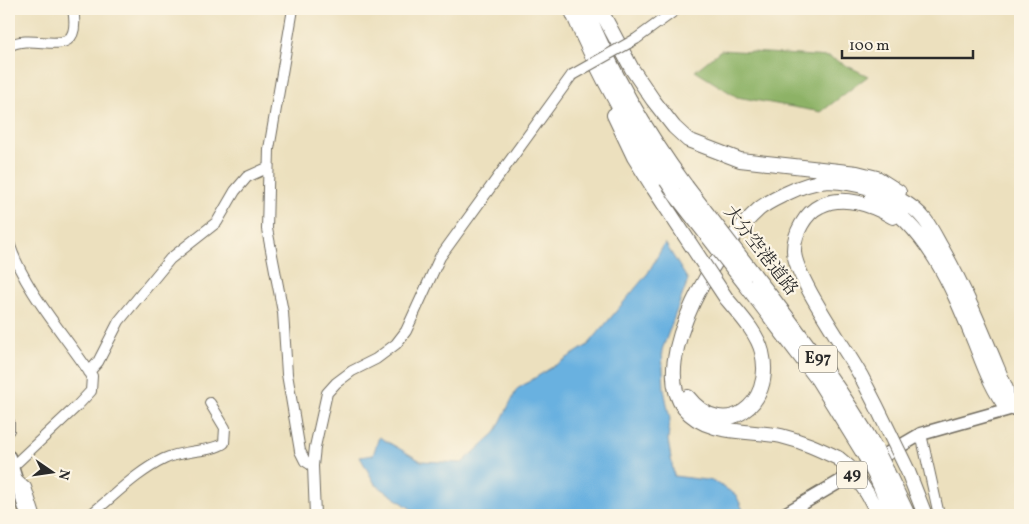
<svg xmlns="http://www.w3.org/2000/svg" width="1029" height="524" viewBox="0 0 1029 524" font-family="Vollkorn,'Noto Serif JP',serif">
	<rect width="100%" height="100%" fill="#fcf5e5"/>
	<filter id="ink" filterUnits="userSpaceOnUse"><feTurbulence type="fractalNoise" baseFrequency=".02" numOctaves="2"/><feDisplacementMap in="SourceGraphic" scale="10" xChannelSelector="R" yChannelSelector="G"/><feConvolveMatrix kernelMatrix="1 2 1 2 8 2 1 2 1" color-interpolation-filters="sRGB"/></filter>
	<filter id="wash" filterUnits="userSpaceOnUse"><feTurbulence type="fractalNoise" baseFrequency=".0096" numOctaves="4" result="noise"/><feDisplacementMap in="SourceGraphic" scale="20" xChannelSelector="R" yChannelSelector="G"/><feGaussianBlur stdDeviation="1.12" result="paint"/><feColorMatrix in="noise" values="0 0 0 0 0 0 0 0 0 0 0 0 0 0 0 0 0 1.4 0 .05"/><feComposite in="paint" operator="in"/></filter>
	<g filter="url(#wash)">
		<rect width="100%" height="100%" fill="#ece0be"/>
		<path fill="#8db266" stroke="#5c6e48" d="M721,50L829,57L868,76L821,112L737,97L695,71Z"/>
		<path fill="#69b1e0" stroke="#4a6e86" d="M665,243L688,280L662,350L664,389L670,419L668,440L674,476L714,481L736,495L745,514L420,515L375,484L360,457L373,455L379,437L421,461L462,463L495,433L517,389L588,345L648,273Z"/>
	</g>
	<g filter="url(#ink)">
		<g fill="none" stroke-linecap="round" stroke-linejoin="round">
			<defs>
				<path id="minor" d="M293,9L269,149L267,229L283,312L287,374L300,451L305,461L313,466
					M636,39L677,9
					M9,46C36,30 83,66 73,9
					M9,243C24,290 65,335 92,376L91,391L77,406L12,467
					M89,372L98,362L119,321L170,259L217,222L235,191L247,177L267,168
					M9,422V430
					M921,434L939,515
					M16,478L26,487L35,515
					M90,515C114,496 137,472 164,459C182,450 212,452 224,443L225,428L210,403
					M315,515L313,466L315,447L327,393L336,383L352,371L376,359L396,344L406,331L440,257L572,75"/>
				<path id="major" d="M9,457L27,515
					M783,515L921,434L1020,406"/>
				<path id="highway" d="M571,9C598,74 633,136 674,193
					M586,9C611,71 646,132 686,186
					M600,9L632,69L653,100L674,127L688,140L740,160L857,173L877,178L899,192
					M614,115L634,157L654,189
					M872,196C927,224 953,289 975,343C984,366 992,389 1007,408
					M753,273C798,330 840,387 876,449
					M745,284L818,380L865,456
					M688,397C723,442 775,406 762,352C757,332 738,313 726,298
					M891,436C882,417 872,397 862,378C848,352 793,275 794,250C794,234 805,213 820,206C843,194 873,205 893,217
					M838,458C819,449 802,441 781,436C751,430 706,436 684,408C647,359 720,243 759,209C766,203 777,198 785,194C817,178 836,178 870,188C889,193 913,204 925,220C931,228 936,238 941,247C967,292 986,341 1006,389L1007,408
					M907,469L925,515
					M887,471L908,515
					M876,477L893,515
					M867,493L879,515"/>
			</defs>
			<use href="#minor" stroke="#6f6a5e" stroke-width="12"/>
			<use href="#major" stroke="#6f6a5e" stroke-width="15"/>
			<use href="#highway" stroke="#6f6a5e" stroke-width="16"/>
			<use href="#minor" stroke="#fff" stroke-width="10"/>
			<use href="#major" stroke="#fff" stroke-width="12"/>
			<use href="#highway" stroke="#fff" stroke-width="14"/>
			<defs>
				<path id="minor-bridge" d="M572,75L636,39"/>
				<path id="highway-bridge" d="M686,186L753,273
					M654,189L726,298
					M674,193L745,284
					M891,436L907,469
					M876,449L887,471
					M865,456L876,477
					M838,458L850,468L867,493"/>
			</defs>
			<use href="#minor-bridge" stroke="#6f6a5e" stroke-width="12" stroke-linecap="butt"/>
			<use href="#highway-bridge" stroke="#6f6a5e" stroke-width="16" stroke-linecap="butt"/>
			<use href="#minor-bridge" stroke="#fff" stroke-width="10"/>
			<use href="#highway-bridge" stroke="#fff" stroke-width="14"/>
		</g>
	</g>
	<g text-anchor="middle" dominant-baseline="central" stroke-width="4.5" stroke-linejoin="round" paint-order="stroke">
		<g fill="#fcf5e5" stroke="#6a6863" stroke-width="1">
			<rect x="799" y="345.5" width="38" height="27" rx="4"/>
			<rect x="837" y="461.5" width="30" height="27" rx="4"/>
		</g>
		<g font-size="16" font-weight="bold" fill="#2b2b2b">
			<text x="818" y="359">E97</text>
			<text x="852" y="475">49</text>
		</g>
		<g font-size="18" fill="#2b2b2b" stroke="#fcf5e5">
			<text transform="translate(760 251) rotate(52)">大分空港道路</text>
		</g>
	</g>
	<rect width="1029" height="524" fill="none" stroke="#fcf5e5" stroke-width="30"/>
	<g transform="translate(52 472) rotate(103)" stroke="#fcf5e5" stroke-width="4" paint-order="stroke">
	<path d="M0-4L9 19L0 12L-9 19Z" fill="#2b2b2b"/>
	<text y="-8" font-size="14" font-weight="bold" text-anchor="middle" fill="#2b2b2b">N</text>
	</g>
	<path d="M842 50v8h131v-8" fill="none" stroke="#2b2b2b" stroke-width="2.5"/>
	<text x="849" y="50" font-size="15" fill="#2b2b2b" stroke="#fcf5e5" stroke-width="4" paint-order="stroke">100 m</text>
</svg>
